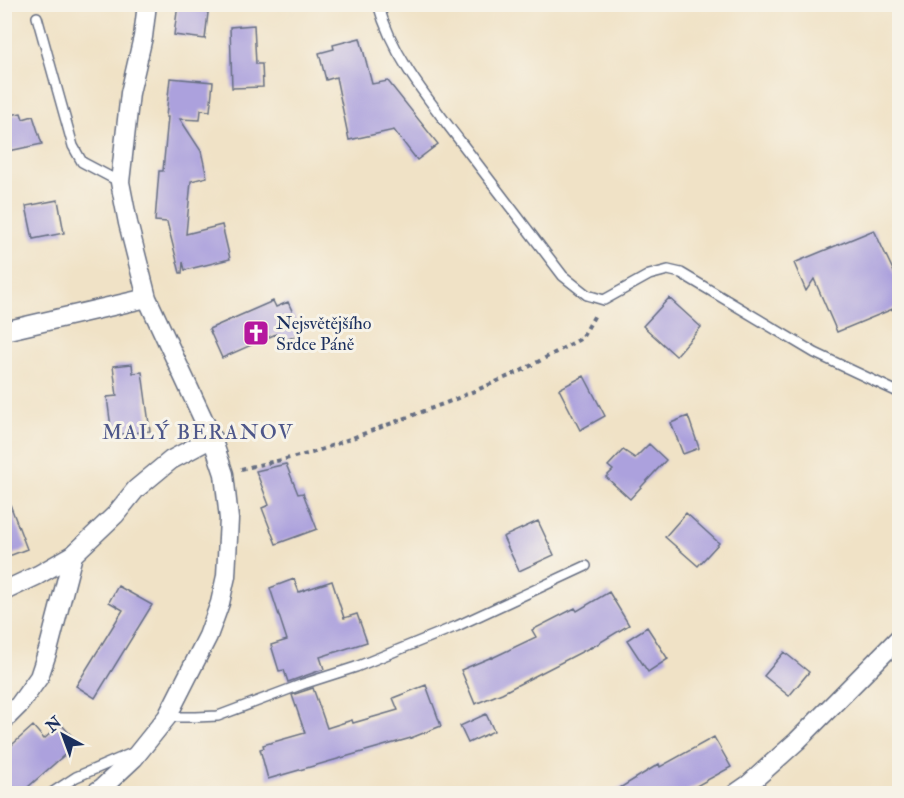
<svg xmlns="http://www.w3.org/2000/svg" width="904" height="798" viewBox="0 0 904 798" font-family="'IM FELL Double Pica',serif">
	<rect width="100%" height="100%" fill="#f7f3e8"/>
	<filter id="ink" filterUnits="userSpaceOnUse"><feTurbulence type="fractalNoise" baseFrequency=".0167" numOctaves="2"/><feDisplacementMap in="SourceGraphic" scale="12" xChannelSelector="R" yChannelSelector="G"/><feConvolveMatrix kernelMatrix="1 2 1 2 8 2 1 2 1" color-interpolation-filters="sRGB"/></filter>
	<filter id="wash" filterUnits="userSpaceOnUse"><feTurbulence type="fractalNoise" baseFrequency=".008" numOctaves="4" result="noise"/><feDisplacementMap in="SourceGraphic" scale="24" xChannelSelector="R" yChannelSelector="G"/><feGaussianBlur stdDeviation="1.35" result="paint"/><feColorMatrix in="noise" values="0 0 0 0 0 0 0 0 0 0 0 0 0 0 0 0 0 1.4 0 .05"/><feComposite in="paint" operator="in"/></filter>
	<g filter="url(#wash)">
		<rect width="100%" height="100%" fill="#f0e2c6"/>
		<g id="blocks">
			<path fill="#aca1dd" d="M178,4H209L205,39L174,35Z
				M254,25L256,64H262L263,87L232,88L230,27Z
				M360,38L372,84L388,81L438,144L417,160L394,130L349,140L336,77L326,80L319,53L334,49L333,45Z
				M170,78L213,82L210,111L201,110L200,120L180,119L201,151L207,177L191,181L186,234L222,225L230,259L185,270L183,262L182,273H180L167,222L155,221L159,171H163L168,117H166Z
				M21,113L23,119L33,116L42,144L4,152V116Z
				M58,200L64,233L33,239L26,206Z
				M874,230L900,285V306L837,332L814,279L806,291L794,263Z
				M669,298L701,327L676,356L643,326Z
				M273,301L276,307L288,302L302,333L280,343L276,334L222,358L209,329Z
				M132,364L133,373L142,372L150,431L112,435L107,397L117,396L113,366Z
				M584,376L605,416L580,430L559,389Z
				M688,416L699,448L683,454L671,423Z
				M649,444L666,460L630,499L606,477L613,470L608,466L623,450L635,458Z
				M286,464L298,494L303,493L317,529L276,544L262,508L269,505L256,471Z
				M4,494H6L27,549L4,558Z
				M686,513L719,543L698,566L665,537Z
				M538,521L554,555L519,571L503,537Z
				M294,579L299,592L332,581L344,618L357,614L367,642L320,657L324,669L288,682L284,670L279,671L271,645L287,640L270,588Z
				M118,586L152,605L95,698L76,686L123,610L109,602Z
				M609,592L629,625L591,648V647L502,693L475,704L461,670L492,657V658L536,637L532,630L575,608L577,611Z
				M647,627L668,659L648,672L627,640Z
				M784,652L809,672L789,696L764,676Z
				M426,685L441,726L411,738L268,779L260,749L264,748L263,745L305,733L292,695L313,688L327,728L352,720L353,723L398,710L393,698Z
				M486,714L494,731L468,743L460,726Z
				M61,724L78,743L20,794H4V752L33,726L44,739Z
				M714,737L731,767L682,794H610L659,764L660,767Z"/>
		</g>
	</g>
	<g filter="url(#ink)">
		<use href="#blocks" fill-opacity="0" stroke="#666e82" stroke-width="1.5"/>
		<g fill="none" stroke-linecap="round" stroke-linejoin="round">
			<defs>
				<path id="service" d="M378,4C392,56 428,99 460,141C494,186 529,231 563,276L587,295L604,300L649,275L668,270L681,273L815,353L900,393
					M37,17L73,146L82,162L120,182
					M167,717H196L218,716L303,684L356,667L457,626L586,566
					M50,794L76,777L130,754"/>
				<path id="minor" d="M4,331L147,298
					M4,591L38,575L73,555L115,515L136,489L171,460L212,438
					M4,720L19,705L39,677L49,647L73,555
					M93,794L103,787L134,758L167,717L208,636L220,603L226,576L229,519L224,474L212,438L147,298L128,223L120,182L130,93L143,37L147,4
					M735,794L748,785L797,741L900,637"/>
			</defs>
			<use href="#service" stroke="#666e82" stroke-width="12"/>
			<use href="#minor" stroke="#666e82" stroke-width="21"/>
			<path stroke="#666e82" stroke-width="4" stroke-dasharray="4.5 4.5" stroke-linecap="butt" d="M241,469L312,453L451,401L521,371L582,338L596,313"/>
			<use href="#service" stroke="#fff" stroke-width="9"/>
			<use href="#minor" stroke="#fff" stroke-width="18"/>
		</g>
	</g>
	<defs>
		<symbol id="church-square" viewBox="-11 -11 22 22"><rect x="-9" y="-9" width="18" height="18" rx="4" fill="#b5179e" stroke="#f7f3e8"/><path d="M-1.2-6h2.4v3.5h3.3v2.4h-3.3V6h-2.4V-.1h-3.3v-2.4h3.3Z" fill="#fff"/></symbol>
	</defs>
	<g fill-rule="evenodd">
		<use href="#church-square" x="241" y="318" width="30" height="30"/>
	</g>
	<g text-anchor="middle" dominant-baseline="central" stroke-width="6" stroke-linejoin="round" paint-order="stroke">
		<g font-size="18" fill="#1b2f5e" stroke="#f7f3e8" text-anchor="start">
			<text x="276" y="323">Nejsvětějšího<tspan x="276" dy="21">Srdce Páně</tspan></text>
		</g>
		<g font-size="21" letter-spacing="1.5" fill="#4e578a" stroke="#f7f3e8">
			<text x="198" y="432">MALÝ BERANOV</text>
		</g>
	</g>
	<rect width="904" height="798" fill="none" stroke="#f7f3e8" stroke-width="24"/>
	<g transform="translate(63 735) rotate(319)" stroke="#f7f3e8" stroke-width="4.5" paint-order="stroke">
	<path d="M0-4.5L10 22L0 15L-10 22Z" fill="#1b2f5e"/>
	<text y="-9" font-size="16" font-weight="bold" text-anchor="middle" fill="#1b2f5e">N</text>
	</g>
</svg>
